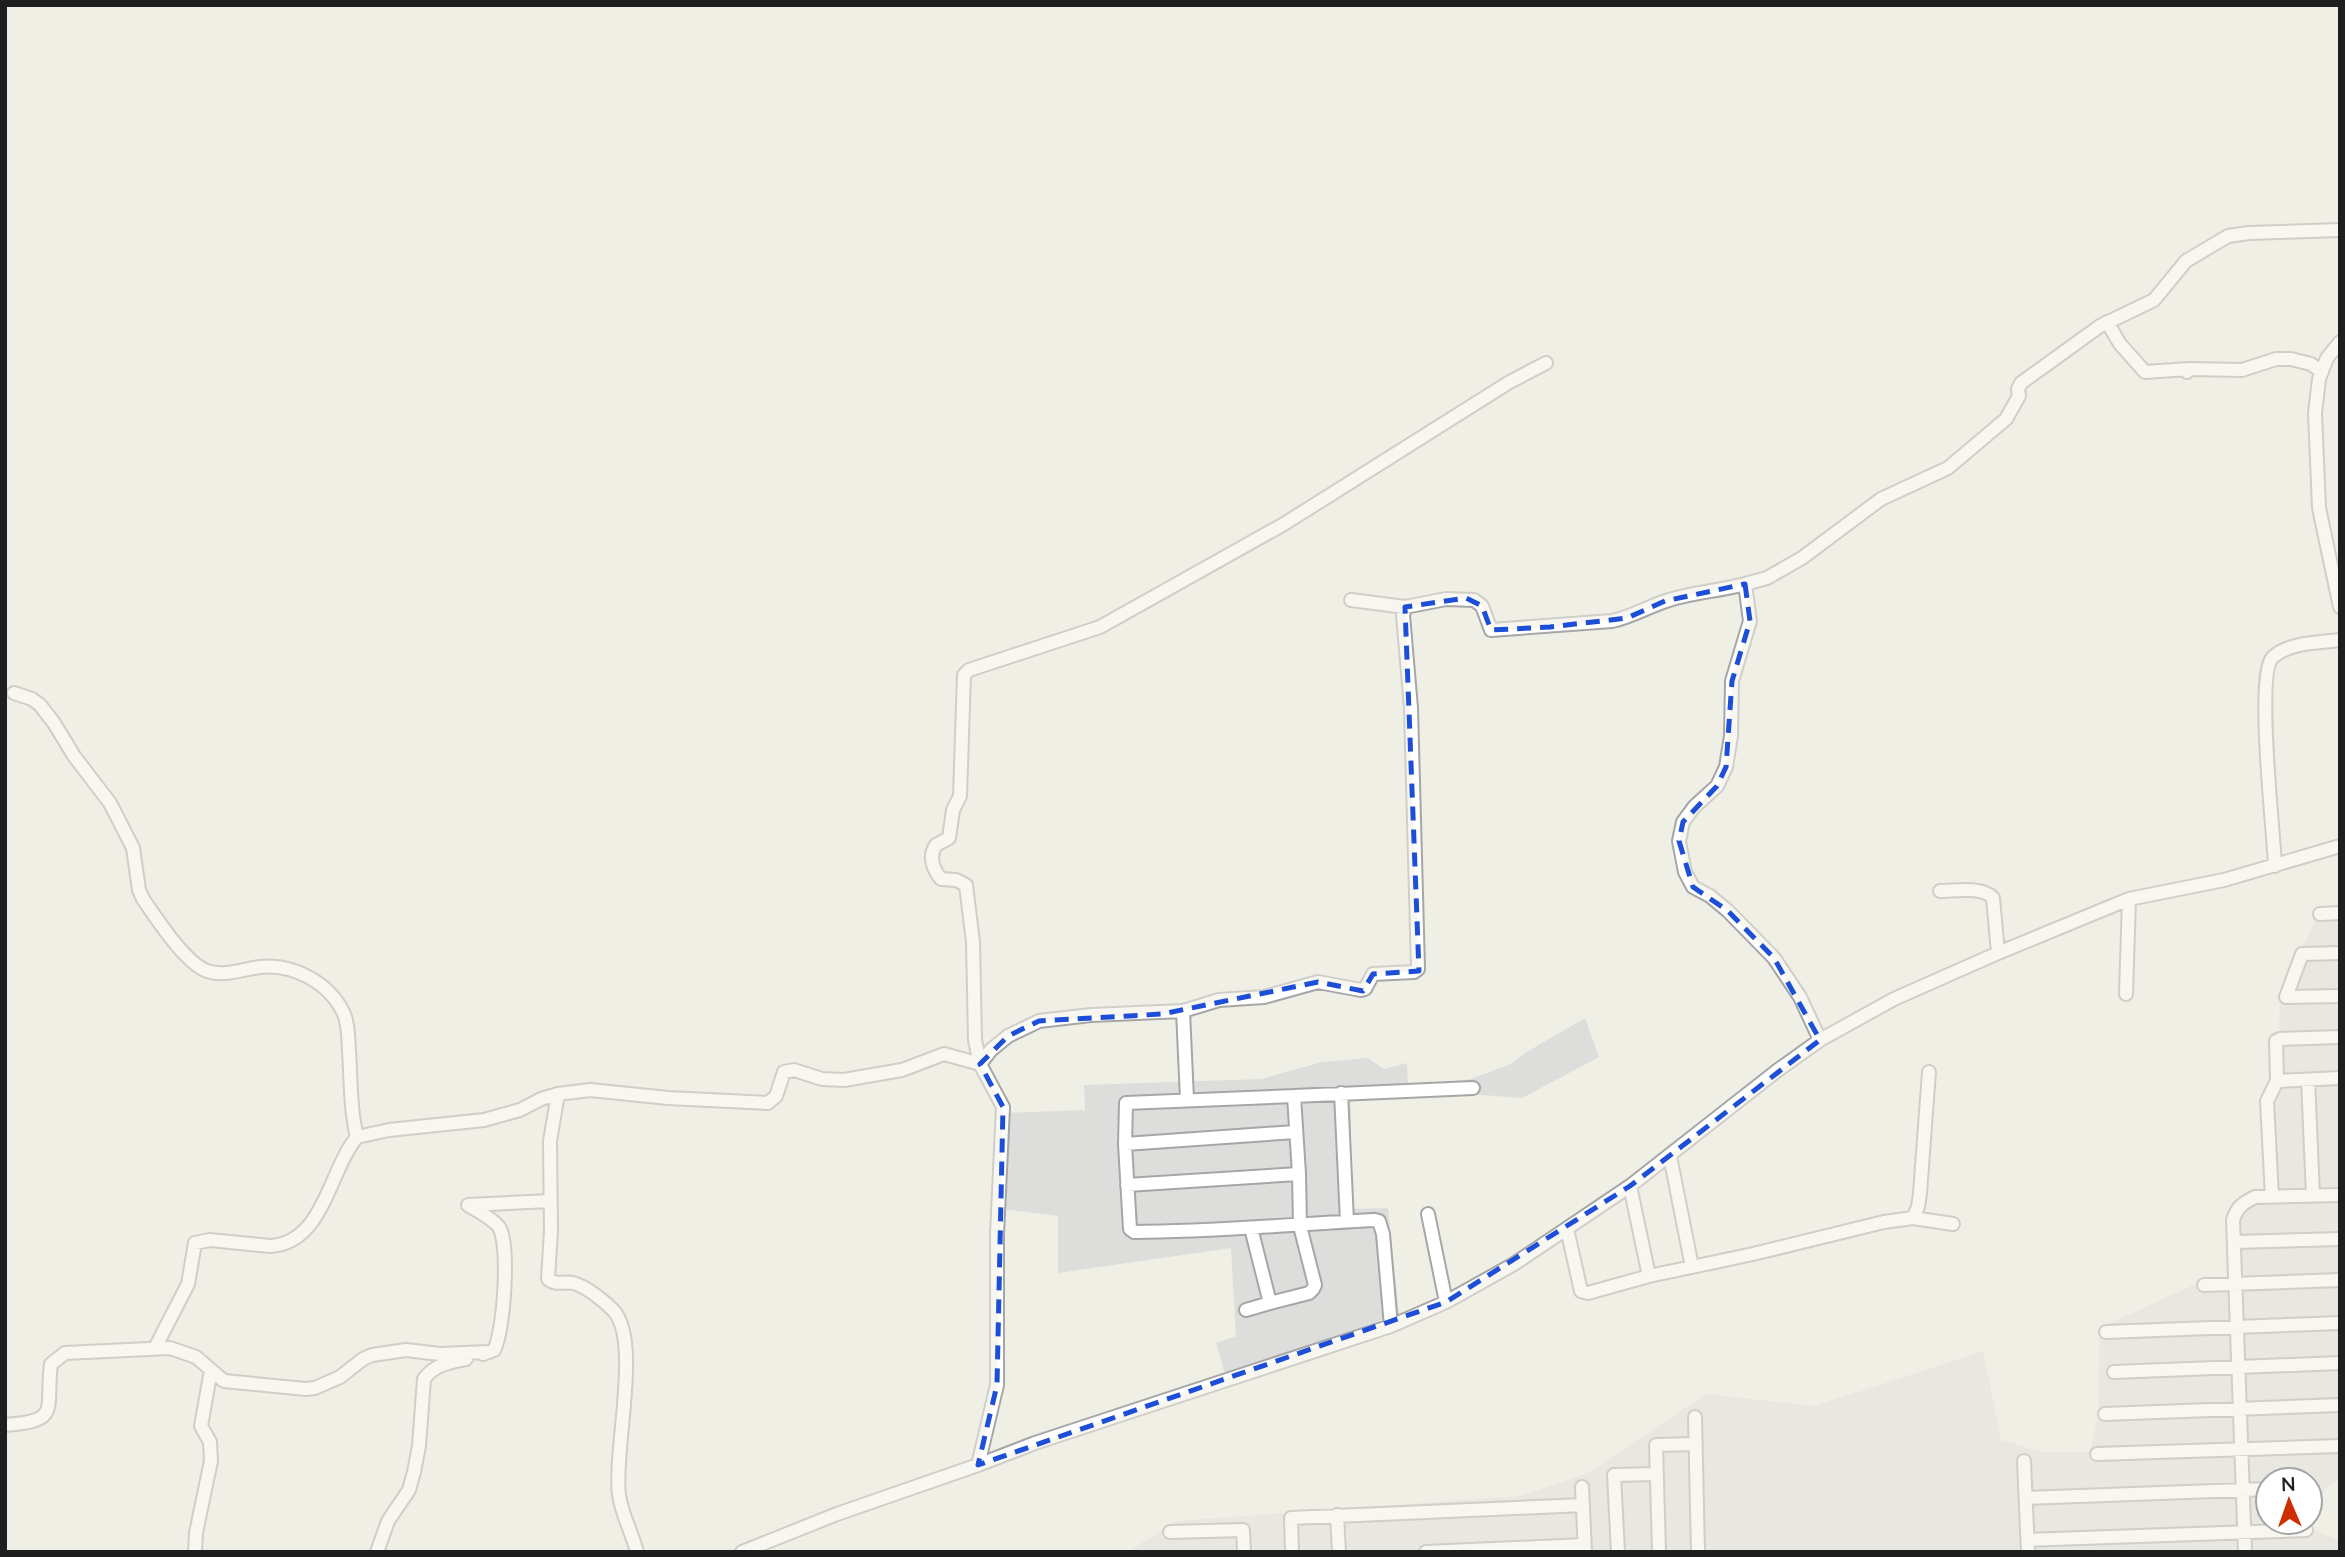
<svg xmlns="http://www.w3.org/2000/svg" width="2345" height="1557" viewBox="0 0 2345 1557" font-family="Lato,sans-serif">
	<rect width="100%" height="100%" fill="#f0efe6"/>
	<path fill="#dddddc" fill-rule="evenodd" d="M2340,908V1478L2325,1490L2310,1529L2340,1540V1552H1127L1177,1521L1520,1496L1586,1474L1706,1394L1815,1406L1983,1351L2001,1440L2044,1452H2090L2098,1415L2100,1328L2202,1281L2231,1280L2228,1212L2233,1201L2249,1192L2266,1189L2261,1103L2262,1096L2270,1079L2269,1045L2271,1039L2279,1032L2280,995L2316,919L2317,909ZM2268,1480H2310V1522H2268Z
		M1585,1018L1599,1057L1522,1098L1469,1094L1351,1099V1209L1388,1208L1399,1314L1225,1374L1216,1343L1236,1336L1231,1248L1058,1273V1216L1001,1209L1003,1113L1085,1110L1084,1085L1261,1079L1322,1062L1368,1058L1384,1069L1407,1063L1408,1086L1471,1079L1511,1064L1525,1053Z"/>
	<g fill="none" stroke-linecap="round" stroke-linejoin="round">
		<defs>
			<path id="minor" d="M2107,322L2120,344L2145,372L2189,369
				M2340,342L2327,358L2319,379L2315,413L2319,508L2340,607
				M2187,372L2189,369L2242,370L2276,359H2291L2311,364L2322,372
				M1351,600L1405,607L1446,599L1474,600L1482,606L1491,630L1612,621C1632,617 1649,606 1669,600C1694,592 1720,591 1745,584
				M14,693L32,699L40,705L54,723L74,756L110,803L133,848L139,890L143,899C157,919 185,963 207,971C224,977 243,969 260,967C293,963 330,983 344,1014C349,1026 348,1039 349,1051C351,1080 350,1109 357,1137
				M2275,866C2274,834 2255,673 2273,657C2290,642 2318,643 2340,640
				M1940,891C1956,891 1982,886 1993,898L1998,953
				M2320,914L2340,913
				M2340,953L2302,954L2286,997L2340,996
				M2126,994L2129,899
				M1183,1011L1187,1099
				M1820,1040L1800,997L1774,958L1728,911L1710,896L1693,887L1685,872L1679,841L1683,822L1694,807L1717,786L1726,767L1731,736L1732,681L1750,621L1745,584L1767,578L1802,558L1881,499L1948,468L2006,419L2019,396L2018,389L2021,383L2100,326L2154,300L2186,261L2228,236L2249,233L2340,230
				M980,1064L991,1050L1008,1036L1039,1021L1091,1015L1183,1011L1219,1000L1264,997L1318,982L1361,990L1365,989L1373,974L1414,972L1418,969L1411,708L1403,615L1405,607
				M2308,1080L2313,1195
				M2277,1081L2340,1078
				M1341,1093L1347,1221
				M558,1094L550,1141L551,1231L548,1279C556,1286 564,1281 573,1283C586,1286 604,1301 613,1310C642,1340 613,1452 619,1495C622,1515 632,1533 637,1552
				M1294,1096L1473,1088
				M1125,1144L1295,1132
				M1670,1156L1692,1267
				M1127,1185L1299,1174
				M1630,1186L1649,1276
				M2272,1197L2267,1101L2277,1081L2276,1041L2280,1039L2340,1037
				M468,1205C477,1211 492,1218 499,1227C510,1245 504,1332 494,1350L483,1354
				M468,1205L550,1201
				M1428,1214L1446,1302
				M1913,1218L1953,1224
				M1567,1229L1581,1291L1588,1293L1649,1276L1753,1254L1884,1222L1913,1218L1918,1207L1920,1193L1929,1072
				M2234,1242L2340,1239
				M2204,1285L2340,1280
				M1270,1303L1309,1293L1313,1289L1315,1285L1300,1226L1299,1174L1294,1096L1126,1103L1125,1144L1130,1229L1134,1232C1214,1232 1295,1224 1375,1220L1379,1221L1383,1234L1391,1326
				M1246,1310L1270,1303L1251,1228
				M2106,1332L2340,1323
				M155,1348L188,1284L195,1243L210,1240L270,1246C324,1243 329,1170 357,1137L389,1130L484,1120L520,1110L541,1099L558,1094L590,1090L668,1098L768,1103L776,1096L784,1072L794,1070L822,1079L844,1080L902,1070L944,1054L980,1064
				M2114,1372L2340,1363
				M2105,1414L2340,1405
				M1695,1417L1698,1552
				M5,1425C62,1421 45,1410 51,1364L65,1353L170,1348L196,1357L224,1381L306,1389L315,1388L340,1377L363,1359L372,1355L406,1350L440,1354L489,1352
				M2097,1454L2340,1446
				M2024,1461L2028,1552
				M978,1465L997,1385V1234L1003,1107L980,1064L975,1040L973,942L966,885L956,880L941,879C933,869 928,857 936,845L949,838L953,810L960,796L964,675L969,670L1100,627L1284,524L1508,383L1546,363
				M1582,1487L1585,1552
				M2310,1488H2312
				M2026,1498L2268,1489
				M1337,1515L1339,1552
				M1170,1532L1243,1530L1244,1552
				M2028,1540L2306,1530
				M195,1552L196,1533L211,1461L210,1442L201,1426L211,1370
				M377,1552L388,1521L409,1490L414,1472L419,1446L424,1379C434,1365 449,1362 466,1359
				M742,1552L837,1514L978,1465L1035,1443L1391,1326L1446,1302L1514,1264L1630,1186L1778,1070L1820,1040L1894,999L1998,953L2129,899L2224,880L2340,846
				M1292,1552L1291,1518L1583,1505
				M1426,1552L1584,1545
				M1618,1552L1614,1475L1656,1474
				M1659,1552L1656,1445L1696,1444
				M2245,1552L2233,1220C2237,1207 2243,1203 2255,1197L2340,1195"/>
		</defs>
		<use href="#minor" stroke="#a6a6a6" stroke-width="16"/>
		<use href="#minor" stroke="#fff" stroke-width="12"/>
	</g>
	<path d="M0 0H2345V1557H0ZM1745,584L1750,621L1732,681L1726,767L1717,786L1683,822L1679,841L1693,887L1728,911L1774,958L1820,1040L1630,1186L1446,1302L978,1465L997,1385L1003,1107L980,1064L1008,1036L1039,1021L1162,1014L1318,982L1363,991L1373,974L1419,971L1405,607L1466,598L1482,606L1491,630L1550,627L1627,618L1665,601Z" fill="#f0efe6" fill-opacity=".55" fill-rule="evenodd"/>
	<path fill="none" stroke="#1d4ed8" stroke-width="5" stroke-dasharray="14 9" stroke-linejoin="round" d="M1745,584L1750,621L1732,681L1726,767L1717,786L1683,822L1679,841L1693,887L1728,911L1774,958L1820,1040L1630,1186L1446,1302L978,1465L997,1385L1003,1107L980,1064L1008,1036L1039,1021L1162,1014L1318,982L1363,991L1373,974L1419,971L1405,607L1466,598L1482,606L1491,630L1550,627L1627,618L1665,601Z"/>
	<rect width="2345" height="1557" fill="none" stroke="#1f1f1f" stroke-width="14"/>
	<g transform="translate(2289 1501) rotate(358)"><circle r="33" fill="#ffffff" stroke="#a5a5a5" stroke-width="2"/>
	<path d="M0-5L12 26L0 18L-12 26Z" fill="#cf2e00"/>
	<text y="-10" font-size="19" font-weight="bold" text-anchor="middle" fill="#1f1f1f">N</text>
	</g>
</svg>
